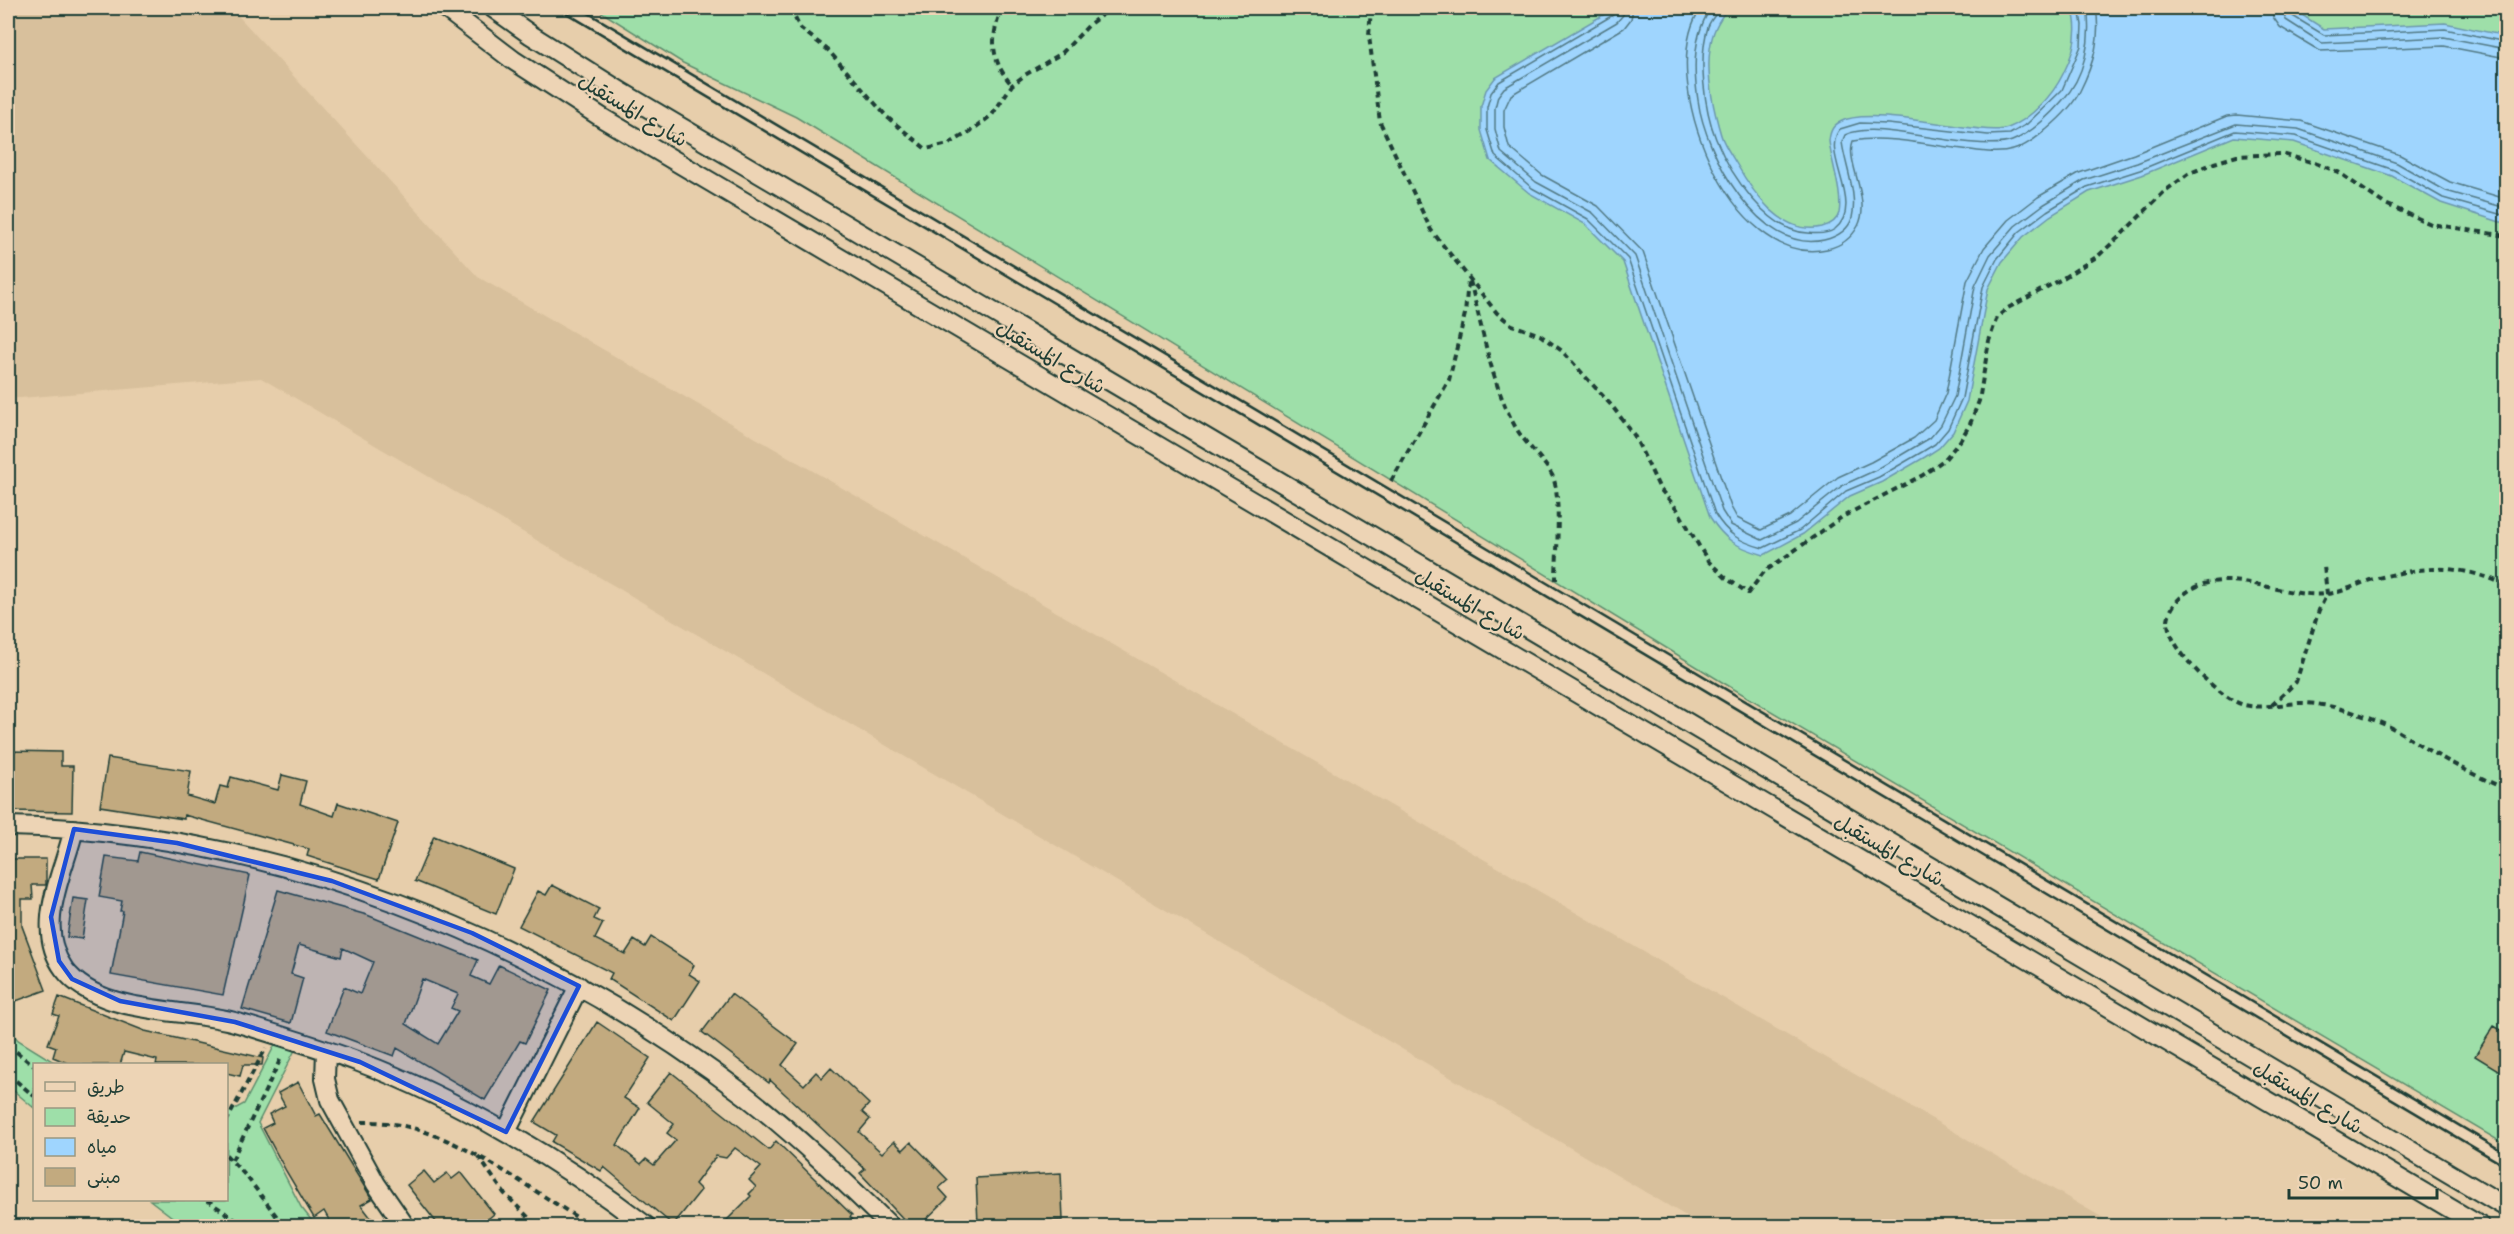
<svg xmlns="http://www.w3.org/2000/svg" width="2514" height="1234" viewBox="0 0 2514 1234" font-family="'Shantell Sans','Playpen Sans Arabic',sans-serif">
	<rect width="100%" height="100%" fill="#e7ceab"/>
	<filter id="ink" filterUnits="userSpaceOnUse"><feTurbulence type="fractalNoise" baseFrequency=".0167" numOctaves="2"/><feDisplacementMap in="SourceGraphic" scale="12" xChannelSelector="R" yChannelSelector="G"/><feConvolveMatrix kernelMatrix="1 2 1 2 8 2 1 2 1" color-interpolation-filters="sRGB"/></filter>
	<g filter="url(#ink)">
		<path fill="#d8c09c" d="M8,8H231L478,277L2117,1226H1703L261,378L8,399Z"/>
		<path fill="#9edfa9" stroke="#5e8e6e" stroke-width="1.5" d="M595,8H2506V1145L1722,682L796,117L683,63Z
			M8,1028L18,1040L57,1064H34V1108L8,1086Z
			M276,1043L295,1050L258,1123L301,1207L316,1226H184L150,1200H226L227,1113L244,1104Z"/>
		<path fill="#9fd5fe" stroke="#6c98ad" stroke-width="1.5" d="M1615,8H1728C1718,21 1712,32 1710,49C1706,77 1713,108 1721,135C1724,145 1731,154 1736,163C1753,193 1782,236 1822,227C1830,225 1837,221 1839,213C1843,194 1831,161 1829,141C1830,132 1832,126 1840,122C1864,108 1942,125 1972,128C1983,129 1998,132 2008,128C2031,119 2053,95 2063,74C2074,53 2080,30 2072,8H2291L2324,29L2445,23L2506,36V222H2500L2441,203L2392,176L2294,142L2234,137L2142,175L2089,192L2050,216L2023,237L2002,262L1988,289L1967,401L1953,432L1939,448L1925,457L1882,482L1850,496L1803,534L1764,555C1737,547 1725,541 1710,517L1623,262L1585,224L1529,193L1490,160L1481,130V106L1486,90L1495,78Z"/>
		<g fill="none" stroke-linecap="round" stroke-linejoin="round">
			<path stroke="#527a85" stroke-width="1.5" d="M1617,8L1613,15L1499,82L1491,93L1487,107V130L1495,156L1532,188L1588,219L1628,259L1715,514C1727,534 1740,542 1763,548L1800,530L1846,491L1879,477L1922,452L1935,444L1948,429L1962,398L1983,287L1997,259L2019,232L2047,211L2087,187L2140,170L2235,131L2296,136L2394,170L2443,198L2506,216
				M1624,8L1623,15L1617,22L1504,88L1498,96L1495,108V129L1501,152L1536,182L1593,213L1635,256L1722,511L1731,525L1762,540L1796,523L1843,485L1876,470L1918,445L1930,438L1941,425L1955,396L1975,286L1990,255L2015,226L2043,205L2084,180L2137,163L2236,124L2298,129L2397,163L2446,191L2506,208
				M1633,8L1631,19L1624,28L1511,95L1504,110V127L1509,147L1542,175L1598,206L1643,252L1731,507L1737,518L1761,530L1790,516L1838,477L1871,462L1914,438L1934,420L1946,393L1967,281L1984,248L2008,220L2038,197L2079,173L2134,154L2227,116L2237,115L2301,121L2400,155L2450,182L2506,199
				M1701,8C1653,76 1731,271 1827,249C1841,246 1851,239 1858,226C1872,199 1845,162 1853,141C1888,134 1936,147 1971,150C1985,152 2000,154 2013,150C2025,147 2037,137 2047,129C2060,118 2073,106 2080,91C2094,63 2101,38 2096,8
				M1711,8C1693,34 1693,69 1698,100C1705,153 1759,255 1824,240C1836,237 1848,231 1852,218C1858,194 1845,166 1842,142L1845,135C1859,128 1879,130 1894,132C1921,135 1989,150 2012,141C2032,133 2048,117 2062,101C2085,77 2092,39 2087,8
				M1721,8C1717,13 1710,20 1708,27C1698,58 1704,109 1716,139C1730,174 1768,232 1808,233C1816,234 1828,234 1835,229C1866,204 1819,153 1840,129L1860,123L1888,124L1988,135L2010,134L2027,124L2062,90L2081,46L2082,25L2079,8
				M2272,8L2273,17L2280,27L2320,51L2444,46L2506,58
				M2281,8L2286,20L2322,43L2444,37L2506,49
				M2288,8L2291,15L2324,35L2445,29L2506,42"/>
		</g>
		<path fill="#c2aa7f" stroke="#1f3d34" stroke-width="1.5" fill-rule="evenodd" d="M8,751L61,752V766H73L72,812L8,811Z
			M108,758L191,771L187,796L215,804L220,786L228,788L231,777L278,790L282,775L306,781L300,804L334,816L338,803L398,823L379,879L307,856L309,849L184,815V819L100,806Z
			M434,836L514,869L496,914L415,881Z
			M140,852L250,875L223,995L111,975L123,911H120L122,901L99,897L106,857L138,861Z
			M8,859H46V885H32L33,899H22V926L46,990L8,1004Z
			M552,885L599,909L594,919L603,923L595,939L625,954L634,940L645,947L651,937L694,965L689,974L700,981L674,1021L609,979L612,973L519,926L538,891L546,895Z
			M278,890L367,915L478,960L471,976L489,984L499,965L551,990L525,1043L520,1041L485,1100L397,1048L394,1056L327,1031L344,987L360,994L373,962L343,948L341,957L299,945L291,974L303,978L291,1023L242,1009ZM422,979L458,994L451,1008L458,1011L438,1044L406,1024Z
			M73,898L88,900L82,939L67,937Z
			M731,994L798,1044L782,1065L804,1085L816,1072L822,1078L831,1068L869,1104L862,1112L870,1119L859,1132L882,1153L894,1141L903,1150L911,1142L948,1180L939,1188L948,1198L918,1227H911L860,1173L865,1169L770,1080L769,1083L702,1032Z
			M59,997L145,1031L263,1058L262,1065H243L240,1076L226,1073V1065H156L157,1060L124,1052L120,1065H72L53,1057L56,1047L48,1044L59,1016L53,1014Z
			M597,1022L650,1058L624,1098L640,1108L617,1145L641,1164L646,1159L654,1165L676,1140L667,1133L674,1124L647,1102L671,1072L769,1150L776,1141L852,1215L850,1217L860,1227H720L751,1196L749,1194L756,1187L749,1180L761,1167L735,1148L726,1158L716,1156L695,1184L701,1190L673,1225L604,1167L601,1171L552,1142L556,1135L534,1122Z
			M2494,1026L2506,1033V1075L2475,1056Z
			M298,1082L316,1116L320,1114L372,1199L361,1205L378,1227H333L324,1211L314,1218L286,1171L263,1128L273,1123L269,1114L285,1106L278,1093Z
			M424,1171L434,1183L447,1173L452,1179L461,1172L494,1214L478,1227H440L407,1185Z
			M1061,1173L1063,1220L978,1224L976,1178Z"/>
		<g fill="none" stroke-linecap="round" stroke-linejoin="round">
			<defs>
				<path id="lane" d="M569,8L2506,1160"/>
				<path id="street" d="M445,8L513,60L604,119L2480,1226
					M493,8L531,35L623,93L2506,1207
					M8,826C272,831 537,937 746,1096C797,1136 844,1181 890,1226
					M74,829C64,872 33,927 64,969C100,1017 186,1007 238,1023C278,1035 319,1047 359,1062C458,1099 563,1162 646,1226
					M326,1051L325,1079L330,1100L376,1184L405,1226
					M506,1132L579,986"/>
			</defs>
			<use href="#lane" stroke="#1f3d34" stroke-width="14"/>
			<use href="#street" stroke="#1f3d34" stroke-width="22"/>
			<path stroke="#1f3d34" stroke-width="4" stroke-dasharray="6 4.5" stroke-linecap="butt" d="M794,8V16L800,28L828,50L887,117L926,149L949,144L971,131L992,115L1012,85L1025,75L1062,53L1091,23L1111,8
				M1002,8C990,38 990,60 1012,85
				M1371,8L1369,36L1380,122L1431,230L1497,313L1512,325L1540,335L1562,351L1612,406L1634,435L1660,489L1677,509L1708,561L1726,578L1748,593L1764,572L1842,517L1923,475L1945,459L1960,441L1970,424L1979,401L1989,341L1997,317L2008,308L2060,280L2098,256L2118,238L2165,191L2188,174L2214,163L2237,156L2282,154L2315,163L2338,172L2383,203L2431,224L2506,236
				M1470,281C1483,330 1491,384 1516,428C1526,445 1544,460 1552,475C1562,494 1556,557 1556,580
				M1391,481L1449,380L1465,314L1468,281
				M2506,585C2457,563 2425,566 2374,579C2358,583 2343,593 2326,594C2284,598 2242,571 2200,585C2186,590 2170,604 2168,620C2166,647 2219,698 2244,705C2261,709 2282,704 2299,703C2328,703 2359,713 2386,725C2404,733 2420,746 2437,755C2460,768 2483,779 2506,789
				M2272,705L2296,682L2319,610L2327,594L2324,566
				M8,1045L34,1066
				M8,1074L34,1096
				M226,1122L266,1048
				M362,1122C421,1120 472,1151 520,1181C543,1196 567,1210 589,1226
				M226,1155L247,1177L284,1226
				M478,1156L504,1193L537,1226
				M232,1160L282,1056
				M207,1200L244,1226"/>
			<use href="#lane" stroke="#edd4b5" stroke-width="9"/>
			<use href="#street" stroke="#edd4b5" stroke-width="18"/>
		</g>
	</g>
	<path fill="#1d4ed8" fill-opacity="0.2" stroke="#1d4ed8" stroke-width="4.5" stroke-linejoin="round" d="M74,829L177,843L332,881L472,933L579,986L506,1132L360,1062L235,1022L120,1001L72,979L59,961L51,917Z"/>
	<g text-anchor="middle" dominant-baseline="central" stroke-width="4.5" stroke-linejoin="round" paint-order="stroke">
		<g font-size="21" fill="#1f3d34" stroke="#edd4b5">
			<text transform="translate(633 110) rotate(31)">شارع المُستقبل</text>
			<text transform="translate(1051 357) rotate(31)">شارع المُستقبل</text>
			<text transform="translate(1470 604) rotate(30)">شارع المُستقبل</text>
			<text transform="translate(1889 850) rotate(30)">شارع المُستقبل</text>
			<text transform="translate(2308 1097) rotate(31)">شارع المُستقبل</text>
		</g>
	</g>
	<rect width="2514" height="1234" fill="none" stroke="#edd4b5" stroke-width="30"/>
	<rect x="15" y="15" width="2484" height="1204" fill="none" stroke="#1f3d34" stroke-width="2" filter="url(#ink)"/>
	<rect x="33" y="1063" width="195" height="138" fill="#edd4b5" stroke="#9b9881" stroke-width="1.5"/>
	<rect x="45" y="1082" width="30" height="9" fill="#edd4b5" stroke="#9b9881" stroke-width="1.5"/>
	<text x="87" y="1093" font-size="18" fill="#1f3d34">طريق</text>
	<rect x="45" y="1108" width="30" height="18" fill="#9edfa9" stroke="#9b9881" stroke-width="1.5"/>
	<text x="87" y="1123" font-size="18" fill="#1f3d34">حديقة</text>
	<rect x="45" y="1138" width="30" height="18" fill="#9fd5fe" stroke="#9b9881" stroke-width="1.5"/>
	<text x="87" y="1153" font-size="18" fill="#1f3d34">مياه</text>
	<rect x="45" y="1168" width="30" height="18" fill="#c2aa7f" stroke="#9b9881" stroke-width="1.5"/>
	<text x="87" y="1183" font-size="18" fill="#1f3d34">مبنى</text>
	<path d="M2289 1189v9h148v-9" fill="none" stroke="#1f3d34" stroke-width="3"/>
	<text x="2298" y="1189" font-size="18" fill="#1f3d34" stroke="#edd4b5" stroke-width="4.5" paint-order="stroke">50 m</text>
</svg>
